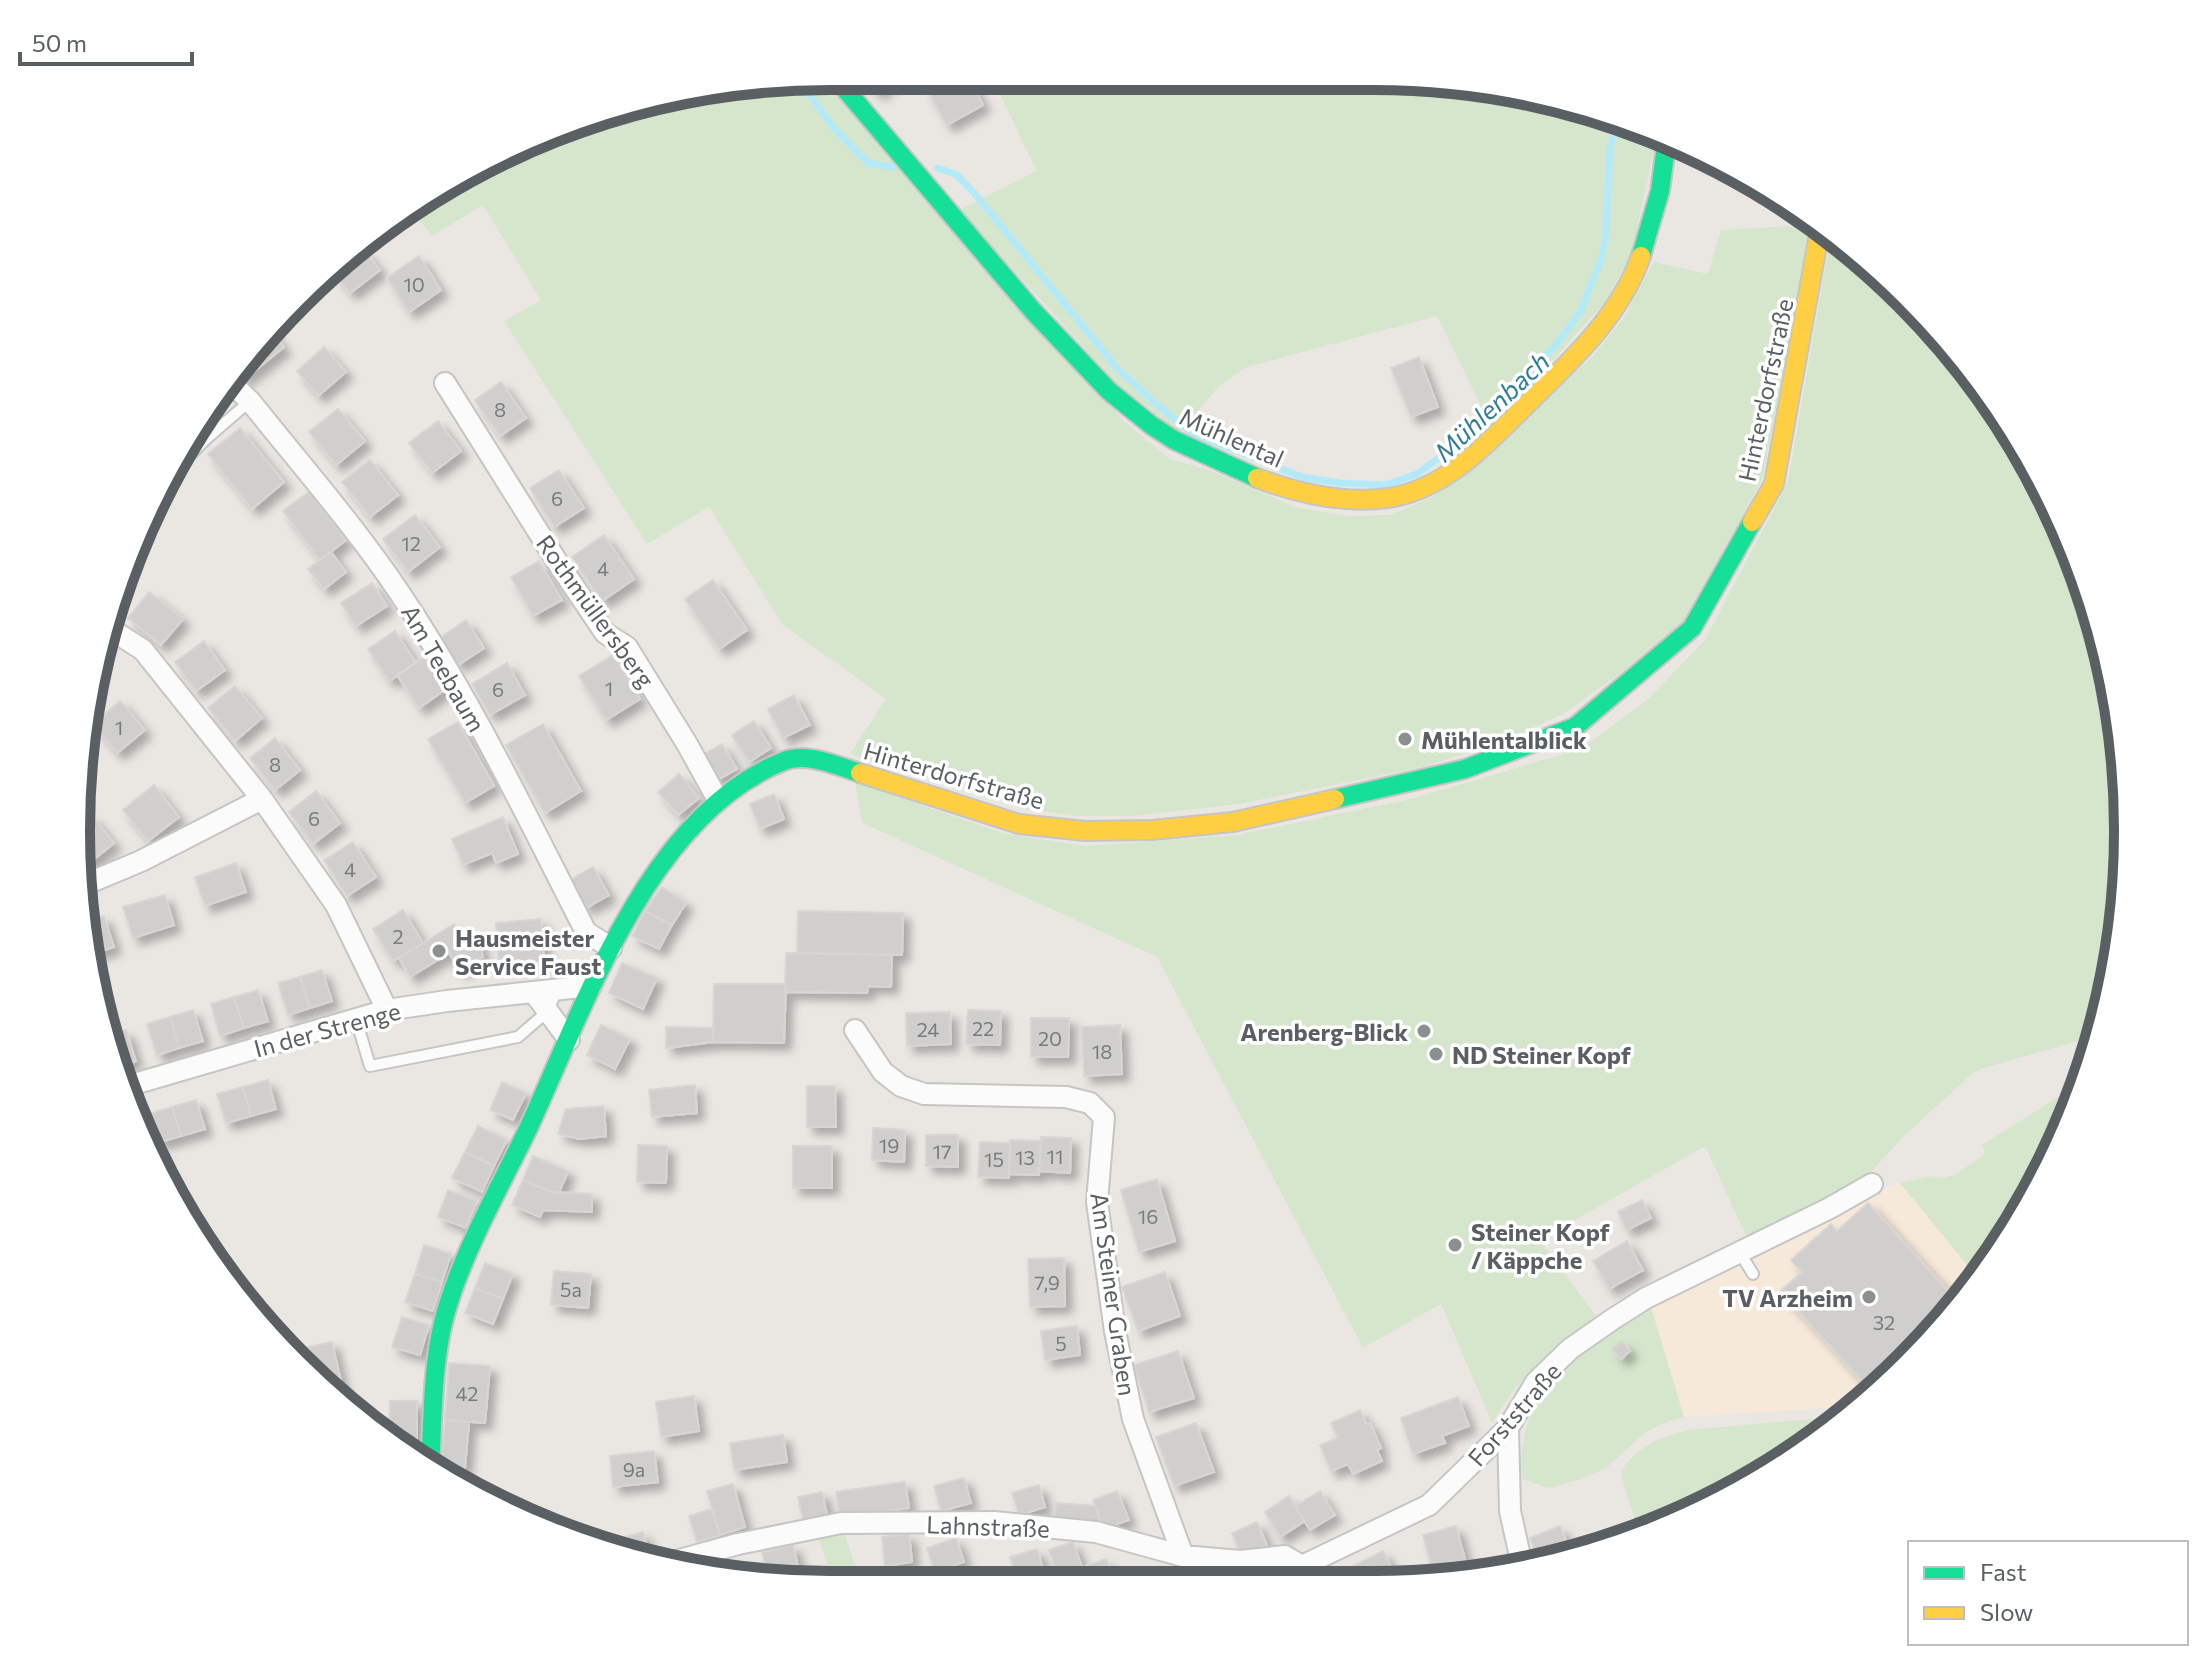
<svg xmlns="http://www.w3.org/2000/svg" width="2204" height="1661" viewBox="0 0 2204 1661" font-family="Commissioner,sans-serif">
	<defs>
		<filter id="shadow"><feDropShadow dx="7" dy="7" stdDeviation="4" flood-color="#0004"/></filter>
	</defs>
	<rect width="100%" height="100%" fill="#eae7e3"/>
	<path fill="#f6e9da" d="M1900,1183L1977,1277L1940,1328L1857,1406L1684,1417L1651,1307L1805,1234L1863,1197Z"/>
	<path fill="#d6e6cd" d="M991,76L1422,78L1568,102L1656,141L1632,253L1605,302L1555,358L1489,422L1437,316L1247,367L1219,386L1180,432L1116,383L959,210L1037,171Z
		M824,77L1125,422L1170,459L1209,470L1295,507L1346,516L1391,515L1434,496L1590,359L1623,319L1654,262L1708,274L1721,230L1811,225L1763,478L1684,620L1618,675L1563,714L1499,743L1423,767L1239,804L1133,816H1077L1025,809L850,754L886,699L782,624L709,507L647,544L504,321L541,300L483,205L432,236L412,211L453,177L635,102Z
		M1830,239L1972,372L2050,497L2102,636L2126,782L2121,929L2097,1035L1975,1071L1906,1134L1871,1172L1826,1202L1748,1240L1705,1146L1540,1240L1596,1316C1555,1346 1517,1378 1492,1423L1441,1304L1363,1348L1157,957L862,823L855,782L1002,833L1086,846L1237,835L1411,799L1581,749L1648,699L1705,640L1788,482Z
		M2085,1080L2027,1208L1977,1277L1900,1183L1933,1176L1945,1178L1955,1175L1985,1154L1982,1145Z
		M1651,1307L1684,1417L1663,1423L1645,1433L1606,1468L1576,1481L1548,1488L1522,1479C1513,1387 1585,1352 1651,1307Z
		M1846,1416L1832,1429L1662,1528L1639,1534L1621,1475L1625,1465L1636,1453L1656,1440L1687,1430Z
		M841,1523L861,1583H834L815,1528Z"/>
	<g fill="none" stroke-linecap="round" stroke-linejoin="round">
		<path stroke="#b4eaf7" stroke-width="7" d="M799,80L833,127L868,163L893,167
			M938,168L957,175L975,194L1118,369L1155,403L1192,433L1302,477L1340,483L1385,485L1417,474L1444,454L1556,345L1580,312L1600,262L1605,243L1610,148L1618,124"/>
	</g>
	<path fill="#d1cfcd" stroke="#d9d5d2" stroke-width="2" filter="url(#shadow)" d="M863,76H897L877,93Z
		M949,76H968L983,105L947,125L926,88Z
		M364,250L380,270L350,293L335,274Z
		M419,256L441,290L409,312L387,278Z
		M269,328L284,347L243,380L237,373Z
		M324,347L346,372L318,396L297,371Z
		M1419,357L1438,407L1411,417L1391,368Z
		M501,382L526,418L500,436L475,400Z
		M338,409L365,441L336,465L309,432Z
		M438,421L461,451L432,473L409,443Z
		M240,428L284,482L252,509L208,454Z
		M370,460L398,495L370,517L342,482Z
		M559,470L584,508L554,527L530,488Z
		M309,492L346,540L320,560L283,511Z
		M415,515L440,547L408,572L383,539Z
		M604,535L634,579L602,601L572,557Z
		M331,552L346,572L324,589L308,569Z
		M539,561L562,600L533,616L511,577Z
		M713,580L747,630L719,649L685,599Z
		M372,583L387,606L356,626L341,603Z
		M149,592L183,619L161,645L128,618Z
		M466,620L484,648L458,665L440,638Z
		M395,631L416,663L389,681L368,649Z
		M204,641L225,670L196,691L175,662Z
		M613,655L640,699L606,720L579,676Z
		M424,657L446,689L419,708L397,675Z
		M507,663L525,695L490,715L472,684Z
		M235,686L262,718L235,741L208,708Z
		M794,695L810,725L783,738L768,709Z
		M120,701L145,730L117,753L93,724Z
		M754,721L771,748L749,762L732,735Z
		M458,722L494,786L465,803L428,739Z
		M543,724L581,791L545,813L506,745Z
		M275,738L300,770L275,790L250,758Z
		M722,744L737,769L716,781L701,756Z
		M679,774L699,798L678,815L658,792Z
		M154,785L179,817L148,841L123,810Z
		M316,791L340,823L313,844L289,812Z
		M774,794L784,819L760,829L750,804Z
		M92,816L114,843L83,868L79,862L81,825Z
		M503,817L518,854L496,863L492,853L463,865L452,839Z
		M353,842L376,877L347,896L324,860Z
		M236,863L246,892L205,906L195,877Z
		M593,867L609,895L586,908L570,880Z
		M662,887L686,903L672,925L645,911Z
		M165,895L174,925L133,938L123,907Z
		M403,910L423,943L393,961L373,929Z
		M645,911L672,925L659,949L632,936Z
		M798,911L903,913L902,955L797,953Z
		M104,916L114,947L92,954L86,922Z
		M541,919L544,962L499,965L496,923Z
		M454,924L466,943L477,936L483,957L460,971L449,953L410,977L399,958Z
		M786,953L892,955L891,987L868,986L867,993L785,992Z
		M622,963L657,978L643,1009L609,993Z
		M322,970L332,1001L310,1008L300,977Z
		M300,977L310,1008L288,1015L278,983Z
		M714,984H786L784,1043L713,1042Z
		M258,990L268,1021L244,1028L234,997Z
		M234,997L244,1028L220,1036L211,1004Z
		M193,1010L203,1041L179,1048L170,1017Z
		M968,1010L1001,1011L1000,1045L966,1044Z
		M950,1012L951,1044L907,1046L906,1013Z
		M170,1017L179,1048L157,1055L147,1024Z
		M1031,1018H1069L1068,1057H1031Z
		M601,1025L630,1039L615,1069L587,1055Z
		M1120,1025L1122,1074L1084,1076L1082,1027Z
		M666,1027L713,1028V1042L666,1048Z
		M126,1030L136,1061L115,1068L109,1035Z
		M268,1080L276,1109L251,1116L243,1087Z
		M502,1082L526,1093L513,1120L490,1110Z
		M695,1085L697,1113L652,1117L649,1090Z
		M807,1086H835L836,1127H807Z
		M243,1087L251,1116L226,1123L217,1094Z
		M196,1100L205,1129L181,1136L172,1107Z
		M604,1106L606,1136L580,1139L558,1134L566,1109Z
		M172,1107L181,1136L157,1143L149,1114Z
		M478,1126L507,1140L494,1166L465,1152Z
		M873,1128L905,1130L904,1162L872,1160Z
		M926,1135H958V1167L926,1166Z
		M1041,1137L1071,1138L1070,1173L1039,1171Z
		M1010,1140L1041,1141L1039,1175L1009,1174Z
		M980,1142L1010,1143L1009,1178L978,1177Z
		M638,1145L667,1146L666,1183L637,1182Z
		M793,1146H832V1188H793Z
		M465,1152L494,1166L482,1192L452,1178Z
		M533,1156L568,1171L559,1193L551,1192L523,1180Z
		M1157,1179L1175,1241L1139,1252L1121,1190Z
		M523,1180L551,1192L592,1194V1212L543,1210L540,1217L512,1205Z
		M448,1190L477,1201L466,1228L438,1217Z
		M1642,1200L1651,1218L1627,1230L1618,1212Z
		M1868,1203L1959,1303L1940,1328L1872,1392L1780,1291L1802,1272L1791,1260L1831,1224L1837,1231Z
		M1627,1241L1643,1270L1609,1289L1593,1261Z
		M424,1245L451,1254L442,1282L415,1274Z
		M1064,1258L1065,1306L1030,1307L1028,1259Z
		M485,1263L513,1274L503,1299L475,1288Z
		M554,1271L591,1274L588,1308L551,1305Z
		M1165,1272L1180,1316L1138,1331L1122,1287Z
		M415,1274L442,1282L433,1311L405,1302Z
		M475,1288L503,1299L493,1324L465,1313Z
		M402,1317L429,1325L420,1355L392,1347Z
		M1077,1326L1080,1355L1045,1360L1041,1331Z
		M1622,1341L1630,1351L1621,1359L1612,1349Z
		M332,1342L343,1390L329,1393L295,1358L294,1350Z
		M1178,1351L1194,1398L1149,1412L1134,1365Z
		M449,1363L490,1366L485,1423L445,1420Z
		M694,1396L699,1431L661,1437L656,1402Z
		M1458,1397L1469,1426L1442,1436L1445,1443L1413,1454L1401,1418Z
		M390,1401H417V1450H405L389,1438Z
		M1360,1410L1366,1424L1370,1423L1381,1448L1377,1450L1382,1461L1353,1474L1348,1464L1331,1471L1320,1445L1338,1438L1331,1423Z
		M445,1420L469,1422L465,1468L441,1466Z
		M1196,1423L1214,1472L1174,1486L1156,1437Z
		M783,1435L787,1462L734,1470L730,1443Z
		M654,1451L658,1482L613,1487L610,1456Z
		M964,1478L971,1503L941,1511L934,1486Z
		M905,1482L909,1508L840,1518L836,1492Z
		M733,1484L745,1527L720,1535L707,1491Z
		M1039,1485L1045,1507L1019,1515L1012,1493Z
		M1117,1491L1129,1520L1104,1529L1093,1500Z
		M1320,1491L1335,1515L1310,1530L1295,1506Z
		M822,1492L828,1519L804,1524L798,1497Z
		M1289,1496L1305,1521L1280,1537L1265,1512Z
		M1056,1503L1095,1506L1104,1529L1054,1526Z
		M535,1507L537,1522L512,1511Z
		M712,1509L720,1535L697,1542L689,1516Z
		M1257,1522L1267,1545L1242,1556L1232,1533Z
		M1456,1526L1467,1567L1434,1576L1423,1535Z
		M1560,1526L1571,1552L1539,1561L1530,1538Z
		M643,1532L649,1557L616,1551L614,1540Z
		M909,1534L912,1562L885,1566L882,1537Z
		M956,1538L964,1562L935,1572L927,1548Z
		M1073,1542L1087,1581H1060L1049,1550Z
		M793,1545L800,1576L769,1581L762,1552Z
		M1037,1549L1046,1578L1033,1582H1018L1010,1557Z
		M1383,1551L1397,1579H1358L1351,1567Z
		M725,1559L729,1573L698,1567Z
		M1106,1559L1114,1581H1091L1086,1566Z
		M1351,1567L1358,1579H1331L1330,1577Z
		M1189,1571L1195,1580L1173,1581Z"/>
	<g fill="none" stroke-linecap="round" stroke-linejoin="round">
		<defs>
			<path id="lane" d="M165,480L205,440L250,401
				M356,1019L370,1066L518,1037L548,1011L553,999L548,992
				M1740,1253L1753,1274"/>
			<path id="street" d="M230,382L250,401C300,464 354,525 399,592C471,699 527,817 586,932L611,948
				M445,383L556,560L605,633L627,647L687,744L718,800
				M109,628L143,650L262,799L336,905L387,1010
				M79,887L141,861L262,799
				M535,994L569,1040
				M855,1030L883,1072L901,1086L924,1094L1066,1097L1090,1103L1104,1117L1097,1202L1115,1331L1133,1419L1183,1556
				M124,1087L387,1010L447,1001L591,986
				M1508,1428L1510,1511L1522,1565
				M672,1562L738,1544L841,1523L994,1522L1096,1532L1183,1556L1240,1561L1285,1556L1302,1566
				M1287,1580L1302,1566L1429,1505L1508,1428L1536,1382L1570,1349L1613,1319L1646,1298L1830,1208L1872,1184"/>
			<path id="fast" d="M834,76L1033,311L1109,391L1151,425L1174,440L1257,478
				M1641,256L1660,191L1666,146
				M1335,799L1465,769L1575,727L1692,628L1752,522
				M430,1467C433,1420 432,1369 443,1323C459,1258 499,1189 528,1129C585,1006 648,815 784,761C807,752 838,766 860,773"/>
			<path id="slow" d="M1257,478C1297,493 1344,504 1388,498C1445,490 1488,443 1527,404C1571,361 1620,316 1641,256
				M1752,522L1774,484L1820,229
				M860,773L1019,824L1085,831L1152,830L1233,822L1335,799"/>
		</defs>
		<use href="#lane" stroke="#c5c5c4" stroke-width="14"/>
		<use href="#street" stroke="#c5c5c4" stroke-width="24"/>
		<use href="#fast" stroke="#c5c5c4" stroke-width="22"/>
		<use href="#slow" stroke="#c5c5c4" stroke-width="22"/>
		<use href="#lane" stroke="#fcfbfb" stroke-width="10"/>
		<use href="#street" stroke="#fcfbfb" stroke-width="20"/>
		<use href="#fast" stroke="#16e098" stroke-width="18"/>
		<use href="#slow" stroke="#ffcf43" stroke-width="18"/>
	</g>
	<g fill="#8c8f8f" stroke="#fff" stroke-width="3">
		<circle cx="1405" cy="739" r="8"/>
		<circle cx="439" cy="951" r="8"/>
		<circle cx="1424" cy="1031" r="8"/>
		<circle cx="1436" cy="1054" r="8"/>
		<circle cx="1455" cy="1245" r="8"/>
		<circle cx="1869" cy="1297" r="8"/>
	</g>
	<g text-anchor="middle" dominant-baseline="central" stroke-width="7" stroke-linejoin="round" paint-order="stroke">
		<g font-size="20" fill="#787c7e">
			<text x="414" y="284">10</text>
			<text x="500" y="409">8</text>
			<text x="557" y="498">6</text>
			<text x="411" y="543">12</text>
			<text x="603" y="568">4</text>
			<text x="609" y="688">1</text>
			<text x="498" y="689">6</text>
			<text x="119" y="727">1</text>
			<text x="275" y="764">8</text>
			<text x="314" y="818">6</text>
			<text x="350" y="869">4</text>
			<text x="398" y="936">2</text>
			<text x="983" y="1028">22</text>
			<text x="928" y="1029">24</text>
			<text x="1050" y="1038">20</text>
			<text x="1102" y="1051">18</text>
			<text x="889" y="1145">19</text>
			<text x="942" y="1151">17</text>
			<text x="1055" y="1156">11</text>
			<text x="1025" y="1157">13</text>
			<text x="994" y="1159">15</text>
			<text x="1148" y="1216">16</text>
			<text x="1047" y="1282">7,9</text>
			<text x="571" y="1289">5a</text>
			<text x="1884" y="1322">32</text>
			<text x="1061" y="1343">5</text>
			<text x="467" y="1393">42</text>
			<text x="634" y="1469">9a</text>
		</g>
		<g font-size="24" fill="#595f62" stroke="#fff">
			<text transform="translate(1765 390) rotate(-78)">Hinterdorfstraße</text>
			<text transform="translate(1232 437) rotate(24)">Mühlental</text>
			<text transform="translate(596 611) rotate(54)">Rothmüllersberg</text>
			<text transform="translate(444 668) rotate(60)">Am Teebaum</text>
			<text transform="translate(954 775) rotate(16)">Hinterdorfstraße</text>
			<text transform="translate(327 1029) rotate(-15)">In der Strenge</text>
			<text transform="translate(1114 1294) rotate(82)">Am Steiner Graben</text>
			<text transform="translate(1514 1414) rotate(-49)">Forststraße</text>
			<text transform="translate(988 1526) rotate(2)">Lahnstraße</text>
		</g>
		<g font-size="24" font-weight="bold" fill="#595f62" stroke="#fff" text-anchor="start">
			<text x="1421" y="739">Mühlentalblick</text>
			<text x="455" y="937">Hausmeister<tspan x="455" dy="28">Service Faust</tspan></text>
			<text x="1408" y="1031" text-anchor="end">Arenberg-Blick</text>
			<text x="1452" y="1054">ND Steiner Kopf</text>
			<text x="1471" y="1231">Steiner Kopf<tspan x="1471" dy="28">/ Käppche</tspan></text>
			<text x="1853" y="1297" text-anchor="end">TV Arzheim</text>
		</g>
		<g font-size="26" font-style="italic" fill="#317d99" stroke="#fff">
			<text transform="translate(1491 406) rotate(-43)">Mühlenbach</text>
		</g>
	</g>
	<path d="M0 0H2204V1661H0ZM830 90H1374A740 740 0 0 1 2114 830V831A740 740 0 0 1 1374 1571H830A740 740 0 0 1 90 831V830A740 740 0 0 1 830 90Z" fill="#fff" fill-rule="evenodd"/>
	<path fill="none" stroke="#595f62" stroke-width="10" d="M830 90H1374A740 740 0 0 1 2114 830V831A740 740 0 0 1 1374 1571H830A740 740 0 0 1 90 831V830A740 740 0 0 1 830 90Z"/>
	<rect x="1908" y="1541" width="280" height="104" fill="#ffffff" stroke="#bdbfc0" stroke-width="2"/>
	<rect x="1924" y="1567" width="40" height="12" fill="#16e098" stroke="#bdbfc0" stroke-width="2"/>
	<text x="1980" y="1581" font-size="24" fill="#595f62">Fast</text>
	<rect x="1924" y="1607" width="40" height="12" fill="#ffcf43" stroke="#bdbfc0" stroke-width="2"/>
	<text x="1980" y="1621" font-size="24" fill="#595f62">Slow</text>
	<path d="M20 52v12h172v-12" fill="none" stroke="#595f62" stroke-width="4"/>
	<text x="32" y="52" font-size="24" fill="#595f62" stroke="#ffffff" stroke-width="6" paint-order="stroke">50 m</text>
</svg>
